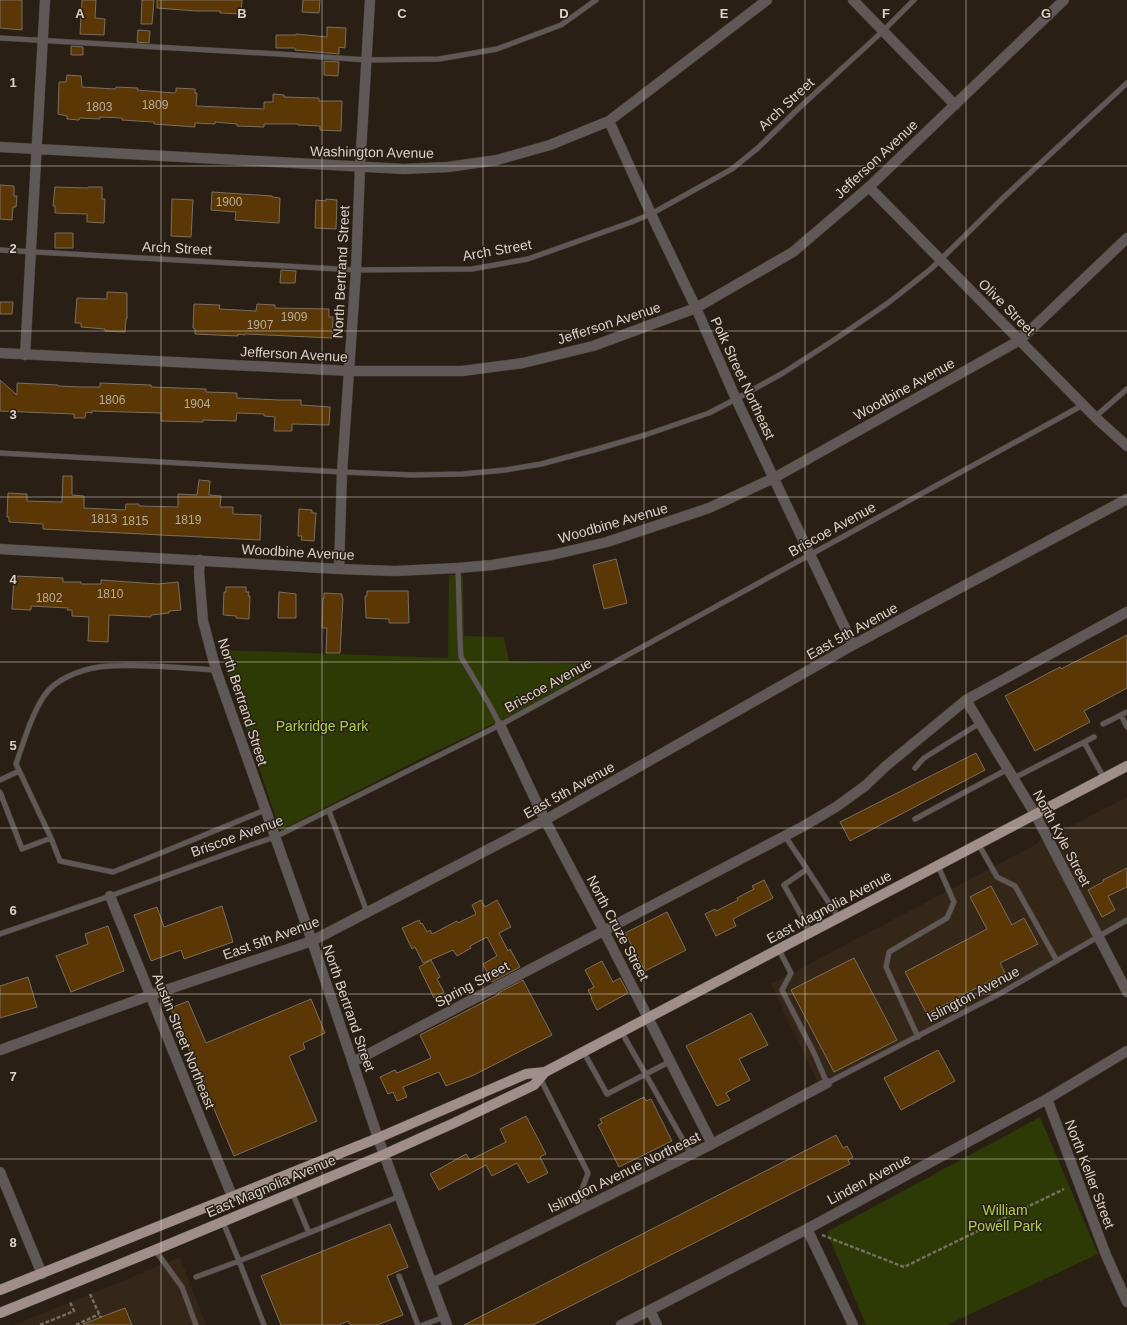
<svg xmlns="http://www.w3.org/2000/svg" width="1127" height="1325" viewBox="0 0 1127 1325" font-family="Helvetica,sans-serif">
	<rect width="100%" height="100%" fill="#2a1f14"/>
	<path fill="#352717" d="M1127,797V920L1057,961L820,1087L771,984L1016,855L1038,843L1039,841L1053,834H1056Z
		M180,1257L206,1325H14L110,1286Z"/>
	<path fill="#2d3a05" d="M449,575H463L464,636L504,637L509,661L578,664L581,676L526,708L418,760L281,830L278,824L225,665L223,650L448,658Z
		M1040,1117L1098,1254L947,1325H866L827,1232Z"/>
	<path fill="#5a3705" stroke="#7a6e60" d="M0,0H22V30L0,28Z
		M82,0H96L95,18L105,19L104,35L80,34Z
		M142,0H154L152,24H141Z
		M157,0H242L241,14L220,13V11H196L157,8Z
		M303,0H320L319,13L302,12Z
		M327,27L346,28L345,48L339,47V54L295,50V48H276V35H296V34L327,37Z
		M138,30L150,31L149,43L137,42Z
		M71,46L83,47V55H71Z
		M324,61L339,62L338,76L324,75Z
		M67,75L81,76L82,87L115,89L116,87L138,88L137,90L174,93L176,92V88L195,89V93H197L196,106L264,109V102H273V94L284,95V97L319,98V101H342L341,131L320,130V126L298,125V124H264V127L237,126V124L215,122V124L195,123V127L154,124V122L122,120V118L100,117V119L80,118L79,120L67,119V116L58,114L59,82H66Z
		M0,185L14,186V196H17L16,207H13L12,220L0,219Z
		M55,187L88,188V187H102V199H105L104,223L87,222V214L55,213V206H53Z
		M212,192L272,196V197L280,198L279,223L235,220L236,212L211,210Z
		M172,199L193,200L191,237L171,236Z
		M326,199L337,200L336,229L315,228L316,200L326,201Z
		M55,233H73V248H55Z
		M281,270L296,271L295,283H280Z
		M107,292L127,293V319H126L125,332L105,331V329L81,327V323H75L77,298L107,299Z
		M0,302H13L12,314H0Z
		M194,304L220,305L219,309L256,311L257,304L275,305V308L329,309V317H333L332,338L245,334V335L238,334V336L195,334V329L193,328Z
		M0,380L17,395V383L58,385V386L82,387H100V383L151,385V387L206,389V392L237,393V398L279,400H301V405L330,407L329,425L292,424V431H274L275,417L264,416V414L237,413L236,421L203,420V422L161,421V413L92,411V413L86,412L85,418H74V414L0,411Z
		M63,476H72V495L84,496V508L125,510L126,504H139V506L178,507V494L197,495L199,480L210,481L209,495L221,496L220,507H233V514L261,515L260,540L43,529V524L9,522V517H7L8,493L27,494V501L62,502Z
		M299,509L312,510V513H316L314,541L301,540L302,536H298Z
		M616,559L627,603L604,609L593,565Z
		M14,576L63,578V582H81V584H101V580L158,584L178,582L181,610L169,611V613L151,615V617L109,615L108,642L88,641L89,617L72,616V610H67L68,608L31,606V610L12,609Z
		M226,587H246V592H249L248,596H250L249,619L236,618V616L223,615L224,592H226Z
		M367,591H408L409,623H389V619L366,618L365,596H367Z
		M279,592L296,594V618H278Z
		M324,593L342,594V598H343L340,653H326L327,628H322L323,598H324Z
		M1127,635V688L1084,711L1090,722L1035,751L1005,696L1060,667L1061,669Z
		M976,753L985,770L850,841L840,822Z
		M1127,868V887L1108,896L1115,910L1102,917L1088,890L1103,882V880Z
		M764,880L773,898L733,919L736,926L716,936L705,914L715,909L716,911L738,900L737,898L754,889L752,886Z
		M991,886L1012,925L1024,918L1038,944L1000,963L1005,973L927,1014L905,972L987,929L970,897Z
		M481,900L485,907L497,900L511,927L499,933L508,951L510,949L520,967L492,982L483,964L497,956L487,937L470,946L471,948L457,956L453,950L423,963L415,947L412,949L402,928L419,920L421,924L422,923L427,932L430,930L432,934L457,921L458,923L476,914L472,905Z
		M222,906L233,942L184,959L181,950L151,961L134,915L157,907L164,927Z
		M667,912L686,950L645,971L625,933Z
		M108,926L124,971L71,992L56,956L88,944L85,934Z
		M854,958L897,1040L834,1072L791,990Z
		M431,960L440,977L437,979L444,992L434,998L419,967Z
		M602,961L613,982L620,978L628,993L597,1010L591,998H592L588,990L594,987L585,970Z
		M28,977L37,1007L0,1018V986Z
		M523,980L552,1035L474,1075L446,1086L439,1072L403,1087L407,1097L397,1101L393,1092L388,1094L380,1077L395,1070L397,1073L431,1058L420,1035L499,994L498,993Z
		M311,999L325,1033L303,1043L305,1049L289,1056L317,1121L234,1156L171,1008L188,1001L206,1043Z
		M751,1013L768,1045L739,1059L750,1080L726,1093L730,1100L717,1106L686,1046Z
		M938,1050L955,1081L901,1110L884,1078Z
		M644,1097L646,1101L651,1099L672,1141L619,1167L598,1125L602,1123L600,1119Z
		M526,1116L546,1154L540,1157L548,1173L528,1183L517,1163L492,1176L486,1165L439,1190L430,1174L466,1154L470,1160L506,1142L500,1129Z
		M836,1135L843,1148L847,1146L853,1157L848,1160L850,1164L773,1203L533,1325H464Z
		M390,1224L408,1267L387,1276L403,1315L377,1325H350L348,1321L339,1325H281L261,1276Z
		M125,1308L132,1325H84L83,1324Z"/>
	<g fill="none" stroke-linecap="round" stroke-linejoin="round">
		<defs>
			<path id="lane" d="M0,38L279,54L367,60L439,59L497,49L561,25L596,0
				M0,250L356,270L472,269L528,259L629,223L651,214L732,169L759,147L799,108L883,31L914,0
				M1095,417L1127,389
				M0,453L342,472L413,475L463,474L505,470L541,464L594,450L645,435L709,413L736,399L783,373L837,338L888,303L932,268L1003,198L1127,83
				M458,568L460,639L461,657L489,704L500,725
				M216,670C179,668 136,663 99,667C80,670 55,679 44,696C31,716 24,741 16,764L51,838L60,861L113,872L156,855L265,810
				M1121,715L1127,727
				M1103,724L1127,712
				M1084,742L1104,778
				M915,768L924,758L980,723
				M1014,778L1094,737
				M0,780L19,771
				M0,792L22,849L51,838
				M329,811L367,912
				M915,819L1008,769
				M785,836L807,869
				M979,845L997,877L1015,886L1057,961
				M811,933L784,885L807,869L838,917
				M0,934L110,896L248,846L275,837L500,725L1083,405
				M779,950L791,973L782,990L814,1053L827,1083L1001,993L1127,920
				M621,1031L691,1154
				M918,1037L886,967L889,952L947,918L954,902L938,866
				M583,1051L607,1094L671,1061
				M540,1078L588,1173L580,1195L587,1206
				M292,1192L309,1233
				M223,1222L239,1261L400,1196
				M155,1250L182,1287L196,1325
				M399,1276L418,1325
				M196,1277L239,1261L264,1325
				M423,1325L444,1317"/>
			<path id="street" d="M853,0L955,105
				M609,121L651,214L696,308L736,399L853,645
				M0,147L404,169L448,167L497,160L550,145L609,121L767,0
				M869,187L1095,417L1127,446
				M0,353L350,371H462L523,363L593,346L696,308L793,252L869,187L1064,0
				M25,355L45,0
				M0,549L339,569L395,571L458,568L492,565L552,555L607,542L709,508L774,478L1020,340L1127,238
				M200,560L199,572L203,621L216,670L312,941L378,1138L447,1325
				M339,569L342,472L356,270L360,168L370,0
				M966,700L1035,814L1127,992
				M500,725L545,820L604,931L712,1144
				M110,896L232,1196
				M0,1050L151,995L312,941L545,820L853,645L1127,499
				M353,1062L802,827L836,807L865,786L886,766L966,700L1127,612
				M1047,1099L1106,1255L1127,1302
				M0,1172L42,1274
				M807,1229L853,1325
				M432,1283L712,1144L827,1083
				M650,1310L657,1325
				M621,1325L807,1229L1047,1099L1127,1051"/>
			<path id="primary" d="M0,1290L378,1138L526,1074L545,1072L1127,766
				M0,1313L155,1250L385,1154L454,1123L534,1085L545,1072"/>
		</defs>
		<use href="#lane" stroke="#463c31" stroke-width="6"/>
		<use href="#street" stroke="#463c31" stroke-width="11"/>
		<use href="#primary" stroke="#463c31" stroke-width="11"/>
		<path stroke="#766d63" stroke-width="2.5" stroke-dasharray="4 2" stroke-linecap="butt" d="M822,1235L904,1267L1064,1189
			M90,1294L101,1318
			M40,1325L74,1311L70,1302
			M76,1325L99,1314"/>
		<use href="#lane" stroke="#605856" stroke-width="5"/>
		<use href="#street" stroke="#605856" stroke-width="10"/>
		<use href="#primary" stroke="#9f8e89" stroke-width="10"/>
	</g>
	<path fill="none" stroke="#dad3cb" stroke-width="1" stroke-opacity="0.55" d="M161,0V1325M322,0V1325M483,0V1325M644,0V1325M805,0V1325M966,0V1325M0,166H1127M0,331H1127M0,497H1127M0,662H1127M0,828H1127M0,994H1127M0,1159H1127"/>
	<g text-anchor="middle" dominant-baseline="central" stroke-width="3" stroke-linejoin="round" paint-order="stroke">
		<g font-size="12" fill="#baac9a">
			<text x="155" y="105">1809</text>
			<text x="99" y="107">1803</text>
			<text x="229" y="202">1900</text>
			<text x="294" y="317">1909</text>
			<text x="260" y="325">1907</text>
			<text x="112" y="400">1806</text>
			<text x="197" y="404">1904</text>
			<text x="104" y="519">1813</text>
			<text x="188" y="520">1819</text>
			<text x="135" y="521">1815</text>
			<text x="110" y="594">1810</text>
			<text x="49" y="598">1802</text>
		</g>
		<g font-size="14" fill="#dad3cb" stroke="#2a1f14">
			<text transform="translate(786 104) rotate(-43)">Arch Street</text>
			<text transform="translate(372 152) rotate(1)">Washington Avenue</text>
			<text transform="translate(876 159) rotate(-43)">Jefferson Avenue</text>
			<text transform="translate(177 248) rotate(3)">Arch Street</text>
			<text transform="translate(497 250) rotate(-10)">Arch Street</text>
			<text transform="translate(341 272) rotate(-87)">North Bertrand Street</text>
			<text transform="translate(1007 307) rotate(45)">Olive Street</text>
			<text transform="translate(609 323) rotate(-18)">Jefferson Avenue</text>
			<text transform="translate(294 354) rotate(3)">Jefferson Avenue</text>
			<text transform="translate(743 378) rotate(65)">Polk Street Northeast</text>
			<text transform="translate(904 389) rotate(-29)">Woodbine Avenue</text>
			<text transform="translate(613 523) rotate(-16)">Woodbine Avenue</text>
			<text transform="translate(832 529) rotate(-29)">Briscoe Avenue</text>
			<text transform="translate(298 552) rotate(3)">Woodbine Avenue</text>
			<text transform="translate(852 631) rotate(-29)">East 5th Avenue</text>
			<text transform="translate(548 685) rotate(-29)">Briscoe Avenue</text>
			<text transform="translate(243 702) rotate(72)">North Bertrand Street</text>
			<text transform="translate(569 790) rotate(-29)">East 5th Avenue</text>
			<text transform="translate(237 836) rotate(-20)">Briscoe Avenue</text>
			<text transform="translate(1062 838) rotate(62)">North Kyle Street</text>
			<text transform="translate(829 907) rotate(-28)">East Magnolia Avenue</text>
			<text transform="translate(618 928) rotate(62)">North Cruze Street</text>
			<text transform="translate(271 938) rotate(-20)">East 5th Avenue</text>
			<text transform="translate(472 984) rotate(-28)">Spring Street</text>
			<text transform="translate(973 994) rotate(-28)">Islington Avenue</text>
			<text transform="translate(349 1008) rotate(71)">North Bertrand Street</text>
			<text transform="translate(184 1041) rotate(68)">Austin Street Northeast</text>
			<text transform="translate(624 1172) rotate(-26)">Islington Avenue Northeast</text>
			<text transform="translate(1090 1174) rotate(69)">North Keller Street</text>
			<text transform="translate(869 1179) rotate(-28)">Linden Avenue</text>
			<text transform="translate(271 1186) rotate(-23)">East Magnolia Avenue</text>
		</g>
		<g font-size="14" fill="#add051" stroke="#2a1f14">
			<text x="322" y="726">Parkridge Park</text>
			<text x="1005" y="1210">William<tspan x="1005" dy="16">Powell Park</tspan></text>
		</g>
	</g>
	<g font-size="13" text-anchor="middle" font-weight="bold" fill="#dad3cb" stroke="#2a1f14" stroke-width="3" stroke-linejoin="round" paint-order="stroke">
		<text x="80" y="18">A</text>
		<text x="242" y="18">B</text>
		<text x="402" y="18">C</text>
		<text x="564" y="18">D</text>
		<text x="724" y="18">E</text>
		<text x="886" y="18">F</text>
		<text x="1046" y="18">G</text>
		<text x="13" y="87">1</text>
		<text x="13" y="253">2</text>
		<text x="13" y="419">3</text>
		<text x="13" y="584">4</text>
		<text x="13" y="750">5</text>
		<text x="13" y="915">6</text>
		<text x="13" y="1081">7</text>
		<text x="13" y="1247">8</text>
	</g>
</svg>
